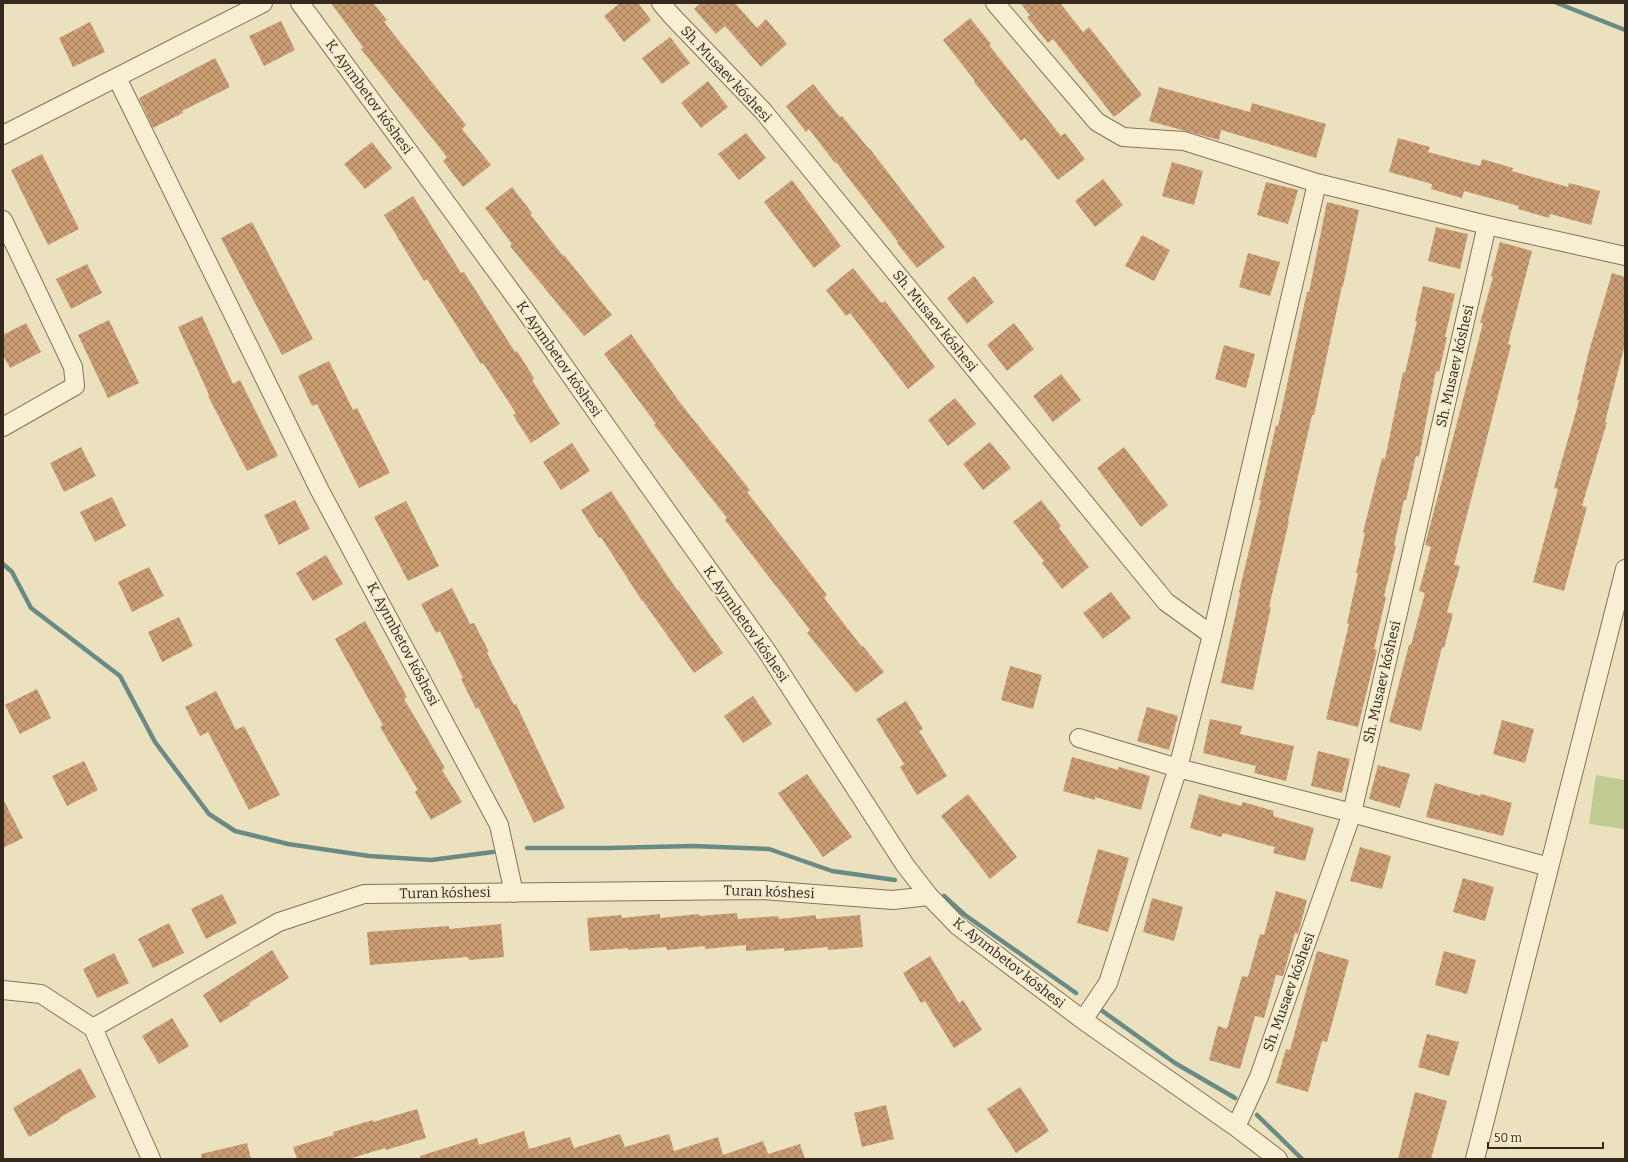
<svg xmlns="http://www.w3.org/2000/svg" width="1628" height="1162" viewBox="0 0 1628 1162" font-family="Bitter,serif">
	<defs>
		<pattern id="building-cross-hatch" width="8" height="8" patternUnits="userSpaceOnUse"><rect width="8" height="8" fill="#ca9d75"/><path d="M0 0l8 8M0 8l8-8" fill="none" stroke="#a5805f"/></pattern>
	</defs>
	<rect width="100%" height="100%" fill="#ece1bf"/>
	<path fill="#c0ca93" d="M1596,775L1625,780V829L1589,824Z"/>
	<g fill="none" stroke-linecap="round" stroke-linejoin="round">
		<path stroke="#6a8b85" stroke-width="4.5" d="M1557,3L1625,30
			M3,564L12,572L31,608L120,676L155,742L209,814L235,831L288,844L369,856L431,860L493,852
			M527,848H608L693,846L769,849L832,871L895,880
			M944,896L965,915L1076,993
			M1101,1010L1175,1063L1235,1098
			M1257,1115L1302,1159"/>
	</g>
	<path fill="url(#building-cross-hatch)" d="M331,3H373L387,20L384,22L466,125L462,129L491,165L463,187L443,161L447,157L361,49L363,47Z
		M620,3H638L651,20L624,42L604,16Z
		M701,3H735L757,28L766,19L787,44L761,67L725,26L716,34L694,9Z
		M1020,3H1060L1083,32L1089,27L1142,95L1114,117L1053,39L1048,43L1027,17L1030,15Z
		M970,18L991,44L989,45L1061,136L1065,133L1085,159L1058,180L1025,138L1021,141L974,82L975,81L943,40Z
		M281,21L295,50L264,66L249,36Z
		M90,22L105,52L73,67L59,38Z
		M670,37L690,63L662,84L642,58Z
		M215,58L230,87L182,111L183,113L153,128L139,98Z
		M708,81L728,107L701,128L681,103Z
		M813,84L840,117L842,116L869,149H870L945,247L917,268L897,243L898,242L836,162L835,163L809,129L806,132L786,106Z
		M1159,87L1250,112L1252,103L1326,124L1316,158L1221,130L1219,140L1149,121Z
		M746,133L766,158L739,180L718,154Z
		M1398,138L1430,147L1428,152L1480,166L1482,159L1513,168L1512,171L1568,187L1569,183L1600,191L1591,225L1550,214L1549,218L1518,209L1519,206L1464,191L1462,198L1431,189L1432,184L1389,172Z
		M372,142L392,168L365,189L344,164Z
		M42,154L79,229L48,245L11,170Z
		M1172,162L1203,171L1194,205L1162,196Z
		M1103,179L1123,205L1095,227L1075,201Z
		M792,180L841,246L814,268L764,202Z
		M1266,182L1298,190L1288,224L1257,215Z
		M512,187L532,213L530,214L563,256L564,255L612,315L584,336L510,246L512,244L485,208Z
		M413,196L461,273L464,272L515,352L517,351L534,378L532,380L560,424L531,443L513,415L516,413L483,363L481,364L427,279L424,281L384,215Z
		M1327,202L1359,210L1343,286H1342L1314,415H1312L1288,521H1289L1269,607H1271L1253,690L1221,683L1240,593L1239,592L1261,500H1259L1276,425L1278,426L1307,292H1309Z
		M252,222L313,339L282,355L221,238Z
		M1436,227L1468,234L1460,269L1428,261Z
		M1142,235L1170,250L1154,281L1125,266Z
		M1500,242L1532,251L1508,344L1511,345L1454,565L1460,566L1447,612L1453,614L1444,648L1442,647L1421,731L1389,722L1409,645H1411L1425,593L1419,591L1431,547L1425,545L1483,323H1480L1493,277L1491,276Z
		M1248,253L1280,262L1270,296L1239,287Z
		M87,264L102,293L71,309L56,279Z
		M853,268L881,303L885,301L935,367L908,389L850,313L846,316L826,290Z
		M1612,273L1625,277V344L1605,422H1607L1582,506L1587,507L1564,591L1533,582L1558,489L1554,488L1579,401L1577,400L1589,351Z
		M974,276L994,302L967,324L947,298Z
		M1423,286L1455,294L1445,337H1447L1439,372L1436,371L1419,457L1416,456L1406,500H1404L1394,545L1396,546L1384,596L1386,597L1374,649L1377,650L1358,727L1326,719L1349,624H1347L1358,573H1356L1365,533L1363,532L1382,458L1385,459L1403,372L1405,373L1417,321H1415Z
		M202,316L233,384L240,380L278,456L247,471L208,396L209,395L178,327Z
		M109,320L139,383L108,398L78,335Z
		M26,323L41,352L10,368L3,355V335Z
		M1014,323L1034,349L1007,371L987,345Z
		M631,334L681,404L750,490L747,492L827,595L824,598L862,647L863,646L884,672L856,693L807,633L810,630L725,520L727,518L654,425L656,424L604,354Z
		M1224,345L1255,354L1246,388L1215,379Z
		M329,361L353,410L357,408L390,473L359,488L317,404L312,406L298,376Z
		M1061,374L1081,400L1053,422L1033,396Z
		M955,398L976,424L948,446L928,420Z
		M990,442L1011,468L983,490L963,464Z
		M572,443L590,471L561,490L543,462Z
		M81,447L96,476L64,492L50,463Z
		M1124,447L1168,505L1141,527L1097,468Z
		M611,491L677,590H678L723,653L694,673L643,601H642L601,537L599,538L581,510Z
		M112,497L126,526L95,542L80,512Z
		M295,500L310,529L279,545L264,515Z
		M1041,500L1061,526L1059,528L1089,567L1062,589L1042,563L1044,561L1013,522Z
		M406,501L439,566L408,581L374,517Z
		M326,555L343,584L313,601L296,573Z
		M149,567L164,596L132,612L118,582Z
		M452,588L470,624L474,623L489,652L487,653L514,705L516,704L565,808L534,823L503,757L478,707L476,709L461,679L463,678L440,631L436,633L421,604Z
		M1111,592L1131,618L1103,639L1083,613Z
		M179,617L193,646L162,662L148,632Z
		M365,621L407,697L404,699L445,768L442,770L462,802L431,820L415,792L418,790L380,727L383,725L335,639Z
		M1010,666L1042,675L1033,709L1001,700Z
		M37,689L51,718L20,734L5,705Z
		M216,691L236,730L244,726L280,795L249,810L208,732L200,736L185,707Z
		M753,696L772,724L743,743L724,716Z
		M906,701L923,729L919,731L947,776L917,795L900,767L904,764L876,719Z
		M1147,707L1178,716L1169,750L1137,741Z
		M1210,719L1242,726L1240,734L1294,746L1286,781L1254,773L1256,766L1203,753Z
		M1502,720L1534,729L1525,763L1493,754Z
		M1318,751L1350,759L1342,793L1311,786Z
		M1072,757L1118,770L1119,767L1150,776L1141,810L1095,797V800L1063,791Z
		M84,761L98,790L67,806L52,776Z
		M1378,765L1410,774L1400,808L1369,799Z
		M807,774L852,837L823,857L778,793Z
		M1435,783L1480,796L1481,794L1512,803L1503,836L1426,817Z
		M968,794L1017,857L990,879L941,816Z
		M1199,794L1241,806L1243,802L1274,811L1273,816L1314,828L1305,861L1273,853L1275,847L1223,833L1221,837L1190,828Z
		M3,799L23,838L3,848Z
		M1360,847L1391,856L1382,889L1350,881Z
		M1098,849L1129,858L1108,932L1077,923Z
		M1463,878L1494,887L1485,921L1453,912Z
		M1276,891L1307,900L1298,934L1295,933L1283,976L1276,975L1264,1018L1255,1016L1240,1069L1209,1060L1218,1026L1227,1029L1242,976L1248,977L1260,934L1264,935Z
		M222,894L237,923L206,939L191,909Z
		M1152,898L1183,907L1174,941L1143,932Z
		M737,913L738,919L778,916L779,919L816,915V919L860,915L863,947L828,950V947L784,951V948L746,951V945L705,949V946L667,950L666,947L628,950V948L590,951L587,918L621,915L622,918L660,914V918L699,914V916Z
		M169,923L184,953L153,968L138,939Z
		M501,924L504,957L469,960L468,957L370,965L367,932L449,926V929Z
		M272,950L289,978L249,1003L250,1005L220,1023L203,995Z
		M1317,951L1349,960L1327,1042L1322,1041L1308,1092L1276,1083L1286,1049L1290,1050Z
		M1444,951L1476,960L1467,994L1435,985Z
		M114,953L129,983L97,998L83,969Z
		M930,956L959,1003L963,1000L982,1030L954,1048L925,1001L921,1003L903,973Z
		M172,1018L189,1046L159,1064L142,1036Z
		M1427,1034L1459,1042L1449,1076L1418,1067Z
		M80,1068L96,1097L59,1118L60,1119L29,1137L13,1108Z
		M1020,1087L1049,1131L1016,1153L987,1109Z
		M1415,1092L1447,1101L1431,1159H1398Z
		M886,1105L894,1139L862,1147L854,1113Z
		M417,1109L426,1138L386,1150L385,1148L349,1159H297L293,1147L334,1135L333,1132L373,1120V1122Z
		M524,1131L529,1149L570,1137L574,1148L620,1134L625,1147L669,1134L674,1151L718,1137L723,1155L763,1141L768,1154L800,1144L805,1159H421L420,1156L477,1138L479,1145Z
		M247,1143L251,1159H201V1154Z"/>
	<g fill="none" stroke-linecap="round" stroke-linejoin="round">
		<defs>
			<path id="minor" d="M300,3L524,309L609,430L766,650L905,865L929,896L958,926L1083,1020L1236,1127L1278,1159
				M661,3L672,16L763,111L1166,602L1212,635
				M995,3L1097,122L1123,137L1184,141L1317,183L1487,225L1625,256
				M117,78L319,489L499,825L514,893
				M3,135L263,3
				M3,220L73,367L75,386L3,427
				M1079,738L1178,768L1352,813L1549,867
				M3,990L41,994L93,1028L279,922L364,894L762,890L893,900L929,896
				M1083,1020L1108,983L1178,768L1212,635L1317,183
				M93,1028L151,1159
				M1236,1127L1259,1077L1352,813L1487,225
				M1475,1159L1625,569"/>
		</defs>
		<use href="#minor" stroke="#847258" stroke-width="20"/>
		<use href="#minor" stroke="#f8eed1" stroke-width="18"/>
	</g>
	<g text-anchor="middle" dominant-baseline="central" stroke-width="4" stroke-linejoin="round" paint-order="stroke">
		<g font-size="14" fill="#34291c" stroke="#f4ebce">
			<text transform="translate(726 74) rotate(47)">Sh. Musaev kóshesi</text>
			<text transform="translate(369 97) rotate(54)">K. Ayımbetov kóshesi</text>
			<text transform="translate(935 321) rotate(51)">Sh. Musaev kóshesi</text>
			<text transform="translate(559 359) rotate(55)">K. Ayımbetov kóshesi</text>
			<text transform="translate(1455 366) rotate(-77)">Sh. Musaev kóshesi</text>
			<text transform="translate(746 624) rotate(55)">K. Ayımbetov kóshesi</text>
			<text transform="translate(403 644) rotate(62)">K. Ayımbetov kóshesi</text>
			<text transform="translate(1382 682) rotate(-77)">Sh. Musaev kóshesi</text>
			<text transform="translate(769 892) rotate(2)">Turan kóshesi</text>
			<text transform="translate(445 893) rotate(-1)">Turan kóshesi</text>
			<text transform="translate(1009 963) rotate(38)">K. Ayımbetov kóshesi</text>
			<text transform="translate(1289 992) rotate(-70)">Sh. Musaev kóshesi</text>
		</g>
	</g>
	<rect width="1628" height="1162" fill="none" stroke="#34291c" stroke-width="8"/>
	<path d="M1488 1142v6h115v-6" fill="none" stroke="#34291c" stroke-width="2"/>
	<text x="1494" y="1142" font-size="12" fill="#34291c" stroke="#f4ebce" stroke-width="3" paint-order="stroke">50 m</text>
</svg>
